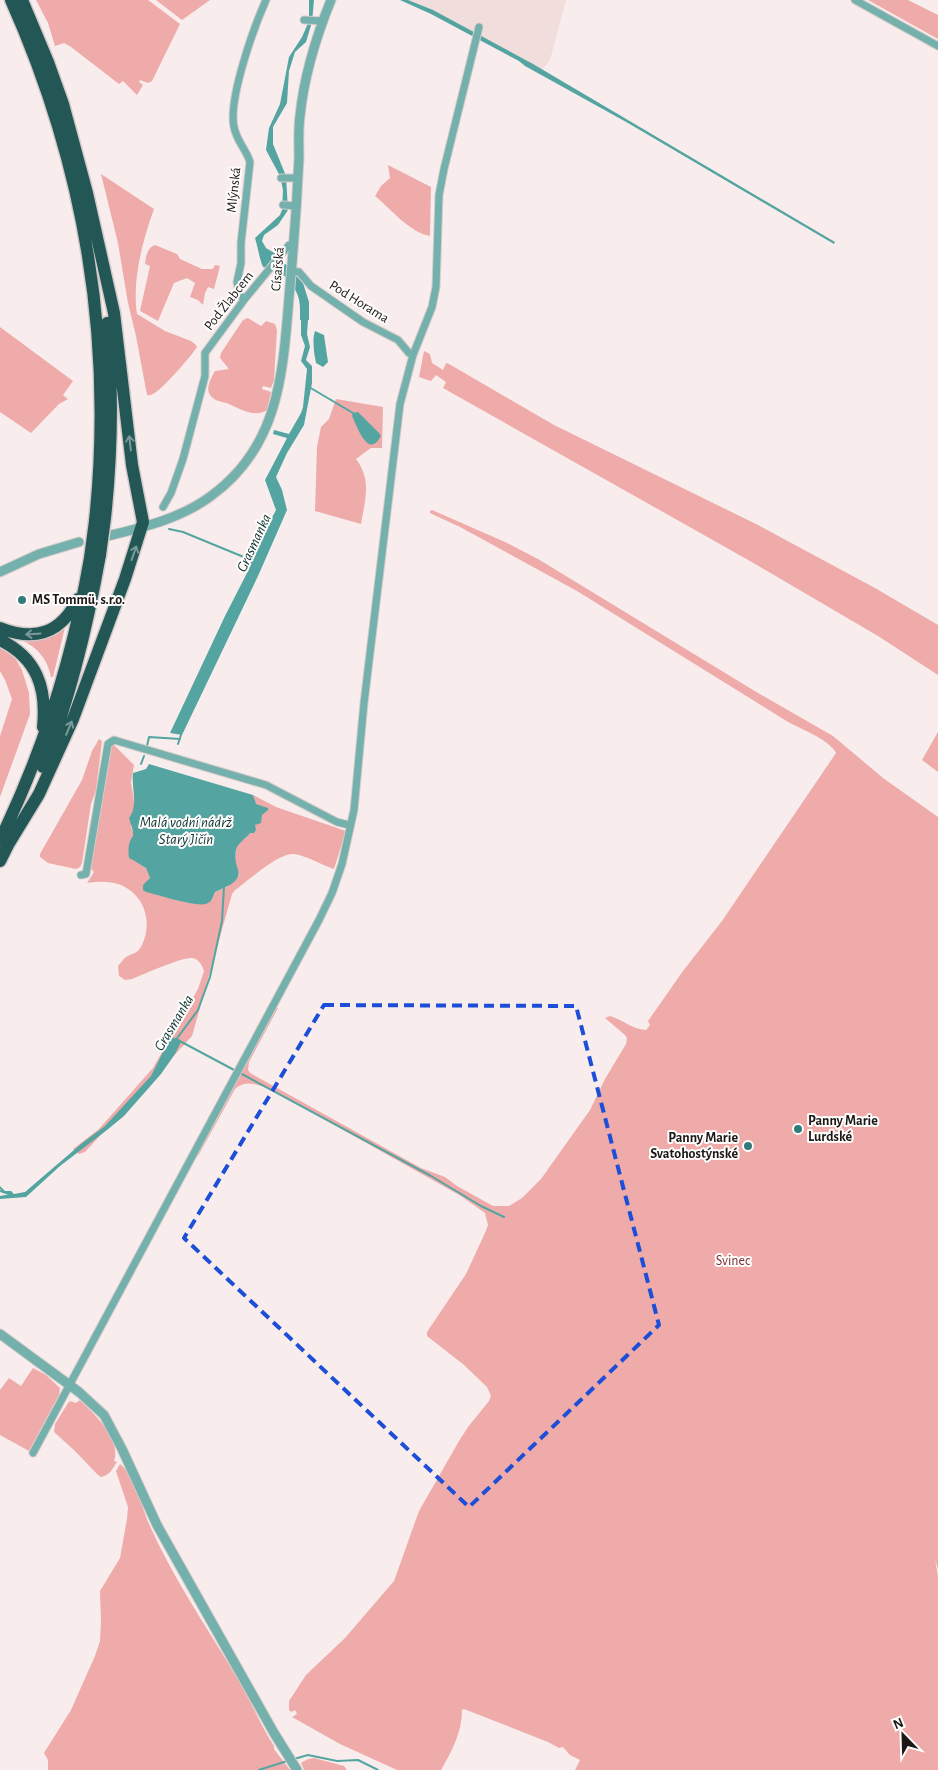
<svg xmlns="http://www.w3.org/2000/svg" width="938" height="1770" viewBox="0 0 938 1770" font-family="'Alegreya Sans',sans-serif">
	<rect width="100%" height="100%" fill="#f8edec"/>
	<path fill="#f1dddc" d="M408,0H566L550,60L542,70L433,10Z"/>
	<path fill="#eeaba9" d="M36,0H148L180,24L152,81L148,83L140,80L139,82L143,85L137,95L123,81L119,84L71,47L64,43L55,46L48,23Z
		M156,0H210L182,20Z
		M868,0H908L938,15V39Z
		M388,165L431,187L430,236C409,232 391,209 375,196L381,186L390,178Z
		M101,174L154,209C142,242 132,281 137,314L165,331L191,341L195,344L197,347C193,354 165,386 156,392C153,394 150,396 147,395L136,336L128,303L118,243Z
		M155,245L177,254L180,259L202,269H213L215,265L220,266L214,289L208,287L205,293L203,305L198,300L190,297L195,283L187,278L174,283L158,321L140,311L150,266L145,264C146,256 147,248 155,245Z
		M248,318L261,326L266,321L275,324L277,330L274,380L271,388L263,386L262,389L271,392L267,410C255,418 240,409 229,404C222,401 213,402 209,393C206,387 212,376 215,371L229,369L220,358L221,353L243,320Z
		M0,327L73,381L63,395L68,399L59,404L31,433L0,412Z
		M424,351L430,354L432,363L443,370L446,363L449,364L554,425L758,525L875,588L938,625V675L878,636L750,561L443,388L446,382L436,375L431,381L419,377Z
		M336,399L383,407L382,448H371L356,459C372,480 365,500 361,524L315,511L317,447L321,427L329,419Z
		M432,510L505,542L538,559L758,693L833,736L883,778L938,817V1569L935,1560L938,1576V1770H575L580,1760L570,1755L563,1747L559,1748L548,1742L464,1709L462,1710C462,1732 452,1751 441,1770H397L340,1744L292,1717L297,1714L295,1710L291,1712L289,1710V1701L306,1675L345,1638L394,1581L419,1511L459,1441L468,1427L489,1401L491,1396L487,1387L464,1365L427,1336V1332L466,1274L485,1233L488,1225L485,1213L461,1196L270,1089C258,1085 246,1079 235,1089L198,1156L195,1155L275,1008H278L249,1062L248,1070L250,1073L421,1168L445,1177L457,1186L493,1206H509L522,1198L541,1179L590,1110L605,1079L626,1044L627,1038L625,1035L605,1018L610,1016C624,1020 631,1029 646,1030L650,1025L648,1021L683,971L722,921L836,753C830,740 801,729 788,722L577,591L460,527L430,513V511Z
		M67,619L53,677H51C47,657 36,646 17,638Z
		M0,647L15,658L22,670L29,693L30,714L0,797V736L12,699L5,680L0,671Z
		M938,732V772L922,760Z
		M99,739L102,741L96,790L91,804L82,863L80,867L76,869L48,863L40,857V854L82,780L92,751Z
		M113,744L134,765L131,782L135,807L132,815L131,827L133,831V836L131,839C134,850 135,863 146,868L150,878L212,900L215,892L227,887L239,875L234,859L236,850L239,841L246,838L257,823L253,795L276,807L346,831L334,869C321,865 308,856 294,854C279,852 248,881 235,890L232,894L192,1036L85,1152L79,1154L73,1149L99,1129L153,1068L198,989L204,971C202,965 199,959 192,958C182,957 144,974 132,979L125,980L119,976L118,966C121,963 123,959 126,957C132,953 137,954 141,947C153,924 146,896 121,885C110,881 99,881 87,883L94,872L90,868L110,746Z
		M33,1368L46,1375L60,1388L59,1395L29,1451L0,1435V1390L9,1378L21,1386Z
		M80,1400C93,1413 122,1439 114,1461L117,1462C113,1468 109,1476 101,1477L97,1474L75,1451L54,1432L55,1424L68,1403L70,1401L76,1403Z
		M120,1464C134,1474 142,1508 149,1524C173,1578 206,1626 236,1676C250,1699 260,1724 274,1746V1749L290,1770H48V1760L44,1753L71,1710L95,1656L100,1641L101,1621L100,1591L120,1558L127,1519L128,1507L116,1471Z
		M314,1758L344,1766L347,1770H304L301,1763L308,1759Z"/>
	<path fill="#54a5a1" d="M309,0H314L312,22L306,42L295,52L289,71L287,103L273,127V144L286,176L288,210L278,225L264,235L262,241L266,248L276,254L303,283L309,302V320H308L307,334L310,347L306,360L312,366V383L304,425L287,453L276,477L282,490L287,510L258,576L182,735L170,733L225,616L248,571L251,557L276,510L265,480L287,438L273,434L274,430L289,434L301,413L303,407L307,369L301,361L305,346L301,335V320H300C300,309 301,298 294,288C291,283 287,281 284,275L281,277L267,268L263,267C259,257 258,248 255,238L280,215L282,210L283,190L280,176L266,150L269,128L280,104L289,57L302,37L309,21Z
		M400,0H408L433,10L533,64L835,242L834,244L628,123L525,66L519,61L431,14Z
		M315,331L324,335L328,362L323,367L316,363C314,353 312,340 315,331Z
		M358,412L379,433L381,436C368,460 357,426 352,416L353,413Z
		M149,764L253,795L256,804L268,808V810L262,815L261,823L255,825L256,830L254,833H250C245,840 238,842 236,850C234,858 236,862 238,870C242,882 224,888 215,892C213,897 212,902 206,904C196,907 158,895 146,892L143,890V885L150,878L146,868C140,865 136,861 129,858C128,851 128,842 133,836V831L129,818C139,805 131,788 133,773L146,769Z
		M171,1036L181,1042L175,1054L161,1074L124,1116L107,1130L60,1166L26,1197L0,1199V1196L11,1194L4,1193L0,1189V1186L5,1191H11L14,1194L25,1192L81,1144L105,1126L151,1076Z"/>
	<g fill="none" stroke-linecap="round" stroke-linejoin="round">
		<path stroke="#54a5a1" stroke-width="2" d="M309,387L353,413
			M169,529L183,532L251,560
			M178,744L181,735
			M147,746L149,737L180,739
			M141,764L144,756
			M176,1039L236,1071
			M175,1041L198,1010L210,977L222,921L224,887
			M240,1073L431,1176L481,1206L504,1217
			M0,1191L12,1195
			M294,1759L308,1755L337,1761L358,1760L378,1770
			M259,1770L287,1761"/>
		<defs>
			<path id="minor" d="M855,0L938,46
				M304,20L323,21
				M281,178H297
				M283,205L297,206
				M291,271L299,272L311,286L363,322L398,340L409,353L413,355
				M244,300L239,293L237,282L241,263V243L250,162C246,149 237,142 234,127C228,99 254,27 266,0
				M163,507L171,493L183,459L205,376V353L244,300L289,245H294
				M81,875L86,874L108,744L114,740L266,785L337,822L349,825
				M33,1453L319,920L332,893L342,864L354,810L364,703L400,404L413,355L432,307L436,287L439,195L444,169L479,27"/>
			<path id="tertiary" d="M99,538C137,529 179,520 211,496C283,444 283,365 290,286C294,243 297,200 299,158C299,144 298,130 300,116C304,76 316,37 331,0
				M0,572L39,554L79,542
				M0,1334L79,1392L104,1415L122,1449L157,1525L274,1733L297,1770"/>
			<path id="motorway" d="M11,0C85,166 114,339 95,521
				M105,518C112,453 113,388 107,323
				M0,628C36,642 61,633 78,599
				M0,640C37,658 47,688 43,727
				M43,767C70,699 87,628 100,555
				M0,840C44,750 73,657 90,558
				M6,848L39,794L73,719L125,579L143,522L132,465L114,313L87,193L63,104L48,62L22,0
				M0,861L9,843"/>
		</defs>
		<use href="#minor" stroke="#d4cbca" stroke-width="9"/>
		<use href="#tertiary" stroke="#d4cbca" stroke-width="11"/>
		<use href="#motorway" stroke="#d4cbca" stroke-width="15"/>
		<use href="#minor" stroke="#74b0ac" stroke-width="7"/>
		<use href="#tertiary" stroke="#74b0ac" stroke-width="9"/>
		<use href="#motorway" stroke="#235755" stroke-width="12"/>
		<defs>
			<path id="motorway-bridge" d="M100,555L105,518
				M90,558L95,521"/>
		</defs>
		<use href="#motorway-bridge" stroke="#d4cbca" stroke-width="15" stroke-linecap="butt"/>
		<use href="#motorway-bridge" stroke="#235755" stroke-width="12"/>
	</g>
	<defs><path id="oneway-shaft" d="M-6 0H5M1.5-3L5.5 0L1.5 3" fill="none" stroke-width="1.6" stroke-linecap="round" stroke-linejoin="round" transform="scale(1.25)"/></defs>
	<g stroke="#7b9998">
		<use href="#oneway-shaft" transform="translate(130 443) rotate(-97)"/>
		<use href="#oneway-shaft" transform="translate(134 553) rotate(-71)"/>
		<use href="#oneway-shaft" transform="translate(33 634) rotate(176)"/>
		<use href="#oneway-shaft" transform="translate(69 728) rotate(-67)"/>
	</g>
	<path fill="none" stroke="#1d4ed8" stroke-width="4" stroke-dasharray="10 6" stroke-linejoin="round" d="M324,1005L576,1006L659,1325L469,1507L184,1238Z"/>
	<g fill="#327b78" stroke="#fffdfc" stroke-width="2">
		<circle cx="22" cy="600" r="5"/>
		<circle cx="798" cy="1129" r="5"/>
		<circle cx="748" cy="1146" r="5"/>
	</g>
	<g text-anchor="middle" dominant-baseline="central" stroke-width="4" stroke-linejoin="round" paint-order="stroke">
		<g font-size="14" fill="#1a1716" stroke="#fffdfc">
			<text transform="translate(234 190) rotate(-84)">Mlýnská</text>
			<text transform="translate(278 269) rotate(-85)">Císařská</text>
			<text transform="translate(229 301) rotate(-52)">Pod Žlabcem</text>
			<text transform="translate(359 302) rotate(32)">Pod Horama</text>
		</g>
		<g font-size="14" font-weight="bold" fill="#1a1716" stroke="#fffdfc" text-anchor="start">
			<text x="32" y="600">MS Tommü, s.r.o.</text>
			<text x="808" y="1121">Panny Marie<tspan x="808" dy="16">Lurdské</tspan></text>
			<text x="738" y="1138" text-anchor="end">Panny Marie<tspan x="738" dy="16">Svatohostýnské</tspan></text>
		</g>
		<g font-size="14" fill="#7d2e31" stroke="#fffdfc">
			<text x="733" y="1261">Svinec</text>
		</g>
		<g font-size="15" font-style="italic" fill="#0c3432" stroke="#fffdfc">
			<text transform="translate(254 543) rotate(-65)">Grasmanka</text>
			<text x="186" y="822">Malá vodní nádrž<tspan x="186" dy="17">Starý Jičín</tspan></text>
			<text transform="translate(174 1023) rotate(-59)">Grasmanka</text>
		</g>
	</g>
	<g transform="translate(903 1735) rotate(337)" stroke="#fffdfc" stroke-width="4" paint-order="stroke">
	<path d="M0-4L9 19L0 12L-9 19Z" fill="#1a1716"/>
	<text y="-8" font-size="14" font-weight="bold" text-anchor="middle" fill="#1a1716">N</text>
	</g>
</svg>
